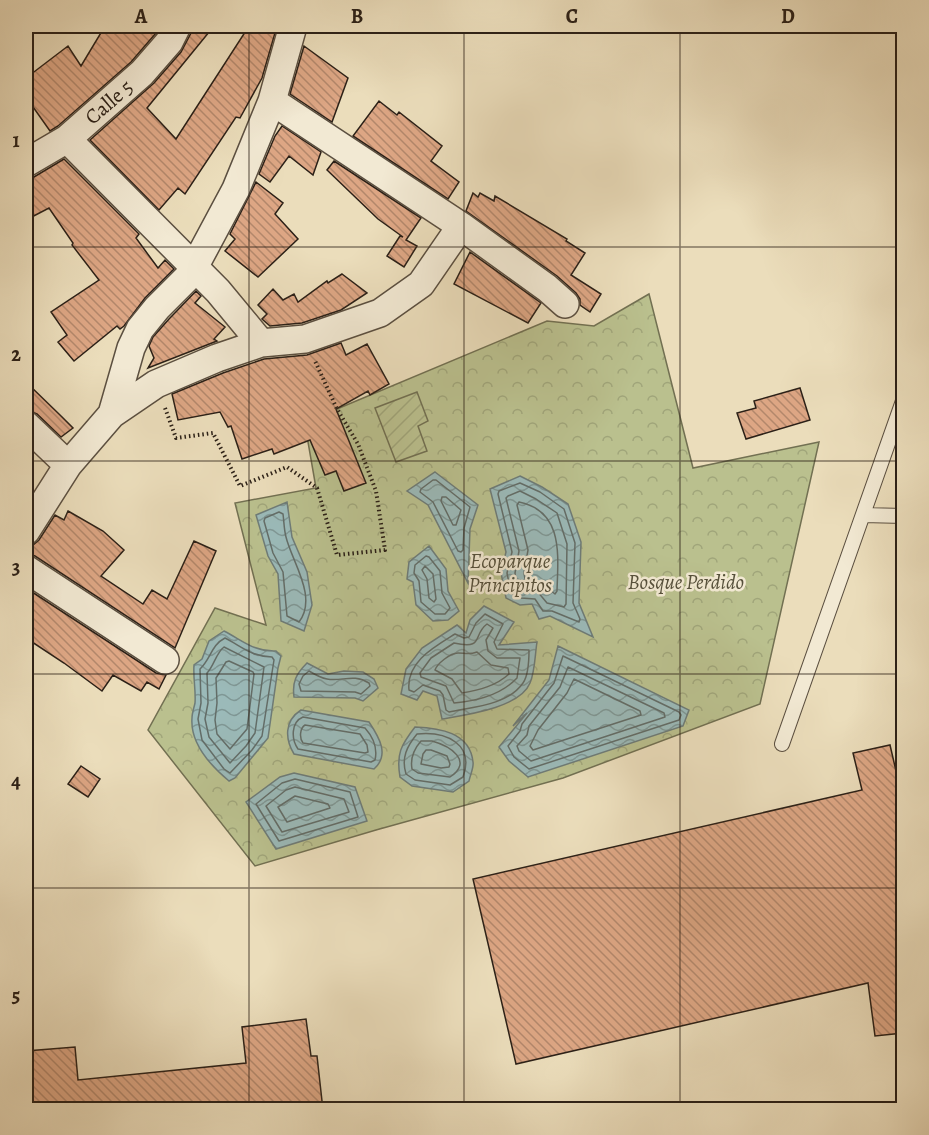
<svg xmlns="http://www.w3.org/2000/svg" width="929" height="1135" viewBox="0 0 929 1135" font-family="Alegreya,serif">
	<defs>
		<pattern id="forest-crowns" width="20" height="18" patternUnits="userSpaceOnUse" patternTransform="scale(1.5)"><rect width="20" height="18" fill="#bac08e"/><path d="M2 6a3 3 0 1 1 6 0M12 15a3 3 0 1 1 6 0" fill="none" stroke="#a0a57a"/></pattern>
		<pattern id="garden-furrows" width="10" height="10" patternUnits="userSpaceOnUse" patternTransform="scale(1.5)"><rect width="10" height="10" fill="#bac08e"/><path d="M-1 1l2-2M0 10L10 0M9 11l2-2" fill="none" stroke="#a0a57a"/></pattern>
		<pattern id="water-waves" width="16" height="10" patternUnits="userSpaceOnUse" patternTransform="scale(1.5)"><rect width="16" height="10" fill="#9bbab9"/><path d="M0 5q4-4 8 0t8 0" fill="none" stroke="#7f9795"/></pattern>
		<pattern id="building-back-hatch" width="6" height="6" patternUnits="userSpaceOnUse" patternTransform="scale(1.5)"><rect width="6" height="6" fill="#dda684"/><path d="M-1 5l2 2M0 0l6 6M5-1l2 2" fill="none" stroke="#b3876b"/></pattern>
	</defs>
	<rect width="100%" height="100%" fill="#ebddbb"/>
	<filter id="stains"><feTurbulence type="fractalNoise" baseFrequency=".00333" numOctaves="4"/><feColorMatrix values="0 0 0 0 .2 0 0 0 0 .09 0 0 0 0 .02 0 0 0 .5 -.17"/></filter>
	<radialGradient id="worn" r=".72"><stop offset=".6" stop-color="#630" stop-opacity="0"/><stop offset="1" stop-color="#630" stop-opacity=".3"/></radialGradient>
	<path fill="url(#forest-crowns)" stroke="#727052" stroke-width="1.5" d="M649,294L693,468L819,442L760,704L563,778L376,830L255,866L148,730L215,608L266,625L235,503L316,488L304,419L337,409L547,321L594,326Z"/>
	<path fill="url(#garden-furrows)" stroke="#727052" stroke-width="1.5" d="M417,392L428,421L418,426L427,451L396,462L375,408Z"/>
	<path fill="url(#water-waves)" stroke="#6e7c78" stroke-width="1.5" d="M435,472L478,505L470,529L468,583L428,505L407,491Z
		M520,476L542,487L568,504L581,542L579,603L593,637L550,616L539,619L532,604L520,605L506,598L501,573L506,552L490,489Z
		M287,502L292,537L307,572L312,605L304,631L281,621L278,574L268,556L256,515Z
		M429,546L446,569L448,591L459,611L448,620L433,621L416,605L413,582L407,579L409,562Z
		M484,606L514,622L499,645L537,642C535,654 535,672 530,683C520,708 465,715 442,719L437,696L423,691L417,700L401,694L406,669L422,648L457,625L466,633L470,620Z
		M224,631C242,640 254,652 276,651L281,656L278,668L268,738L235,778L229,781C211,766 190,743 192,718C192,713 194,708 195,703C196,691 193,678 194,665L202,659L209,641Z
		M558,646L689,710L683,726L528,777L509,761L499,747L527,713L513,726L549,680Z
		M307,663L328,674L344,671L363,672L374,679L378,688L363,701L355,698L294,697C292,682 296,674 307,663Z
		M301,710L369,722C379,737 390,755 374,769L294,754C285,739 284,721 301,710Z
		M415,727C439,728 470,732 473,762C474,768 470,775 469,781L453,792L412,786L400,777C396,754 401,745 415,727Z
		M294,773L355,787L367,821L276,849L246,802L280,777Z"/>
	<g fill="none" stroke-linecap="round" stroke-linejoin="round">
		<path stroke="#636d68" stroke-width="1.5" d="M433,480H436L470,507L464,528L463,550L461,552L458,551L433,502L420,492L421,489Z
			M520,483L540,492L564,509L575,543L573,603L580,619L579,622L552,611H543L535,599L521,598L511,593L507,573L512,552L498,494L499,491Z
			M520,491L536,499L557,513L567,544L566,604L564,607L547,603L537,591H523L517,588L515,573L519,551L506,498L508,496Z
			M442,497H446L461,510L456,525H453L441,501Z
			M519,502C564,511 558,556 557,591L555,594L541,583L525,579L524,573L528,550L517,505Z
			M279,512L283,514C284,521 284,530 286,537C292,562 318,597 299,622L287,616L283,572L273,553L264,521L265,518Z
			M426,556L429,557L440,571L442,593L450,608L445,614H435L421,602L419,581L414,573L415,565Z
			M425,566L433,574L436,599L434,602L429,598L427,579L422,570Z
			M485,614L503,624L494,642L497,649L529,650C529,659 528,676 523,683C508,705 473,707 449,712L446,710L443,695L440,691L423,685L414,692L409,690C406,662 434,647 455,634L464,638L469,637L476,623Z
			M487,624L493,628L486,640L488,651L497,658H520L517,678C501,695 477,701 454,703L446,686L421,677L420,673L431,658L454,643C485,650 472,635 487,624Z
			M225,638C241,646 252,657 272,657L274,660L262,736L252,750L230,773L224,769L202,740L198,719L201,703L200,669C211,659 211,645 225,638Z
			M224,647L264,667L255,733L246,746L230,763L209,737L205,719L208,703L207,673C214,666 216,653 224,647Z
			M477,652L491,665L508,668L509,674C496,686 479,690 462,693L452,679L435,670C437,664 450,653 458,653C465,653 469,655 477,652Z
			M563,656L679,712L681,715L679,720L529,769L514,757L508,746L520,731L522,724L554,683Z
			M229,661L253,672L254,674L247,729L230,749L217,734L215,720L217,703L216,678L226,662Z
			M568,667L664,713L665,717L531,761L519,751L517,746L527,735L529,726L560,687Z
			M309,671C314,674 321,678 327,679C342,682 353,673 369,683L370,686L361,694L355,692L301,691L299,684L303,676Z
			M574,679L640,711L641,715L533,750L530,746L538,730L567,693Z
			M303,717L365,728C373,737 378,747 375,760L371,762L298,749C291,739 291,722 303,717Z
			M305,725L360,734L367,745L368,752L365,753L303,743C299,738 300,728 305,725Z
			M417,734C446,731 475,744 463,777L450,785L415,780L406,774C401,758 407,746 417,734Z
			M432,741C450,746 474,761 450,777L418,773L412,769C410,758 414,749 421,741Z
			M431,750L447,756L450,764L449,767L441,768L421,764L423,754L426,750Z
			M295,779L350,792L358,817L279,841L256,804L282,783Z
			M295,787L344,799L349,812L282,832L266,806L286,790Z
			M295,796L328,804L330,808L287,822L278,807Z"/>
	</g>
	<path fill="url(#building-back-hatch)" stroke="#2b2017" stroke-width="1.5" d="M105,26H160L156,33L131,62L58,126L50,131L26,97V78L68,46L81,66Z
		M193,26H214L147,108L176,139L249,26H277L262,78L240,118L236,117L185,194L178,188L159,210L90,140L154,83L181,52L191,33Z
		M304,46L348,78L332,122L290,94Z
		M379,101L397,115L399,112L442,146L431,161L459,182L448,199L353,136Z
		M282,126L321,152L313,175L289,156L270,182L259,174L275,136Z
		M64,159L139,234L136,238L158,268L165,260L174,269L145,298L124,326L120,329L117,326L74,361L58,342L67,335L51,312L99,280L72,245L73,243L49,208L26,220V179L34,177Z
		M334,161L421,218L406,240L417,246L404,267L387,256L400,236L403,237L378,219L327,170Z
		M256,182L283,203L275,214L298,239L258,277L225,251L235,239L230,234Z
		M473,193L478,197L480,193L494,201L495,196L567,239L566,241L585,253L571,275L601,294L590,312L580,305V299L576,293L557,276L466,211Z
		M470,252L541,303L528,323L454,284Z
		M342,274L367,293L341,310L302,323L270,326L262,319L267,314L258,305L273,289L283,300L294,294L298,302L327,281L328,283Z
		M196,291L201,296L195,303L225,327L214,339L217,341L148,368L154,358L149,346L153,337L169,319Z
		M341,343L346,355L367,344L389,384L370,395L368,391L336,409L366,483L344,491L336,471L325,475L310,440L274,454L272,449L242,459L231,426L228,427L220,412L178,420L172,394L223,373L264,359L307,355Z
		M26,382L60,415L73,428L61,437L37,414L26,410Z
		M800,388L810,420L746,439L737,413L756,408L754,401Z
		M68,511L103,531L124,550L101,576L143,604L152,590L167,599L194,541L216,551L175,648L35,556L26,553V547L33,545L39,540L55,515L64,520Z
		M26,588L156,673L166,675L159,689L147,682L141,691L113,675L102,691L64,663L26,638Z
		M890,745L903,801V1033L875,1036L868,983L516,1064L473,879L862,790L853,753Z
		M81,766L100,779L88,797L68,784Z
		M306,1019L311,1056H317L323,1110H26V1051L75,1047L78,1080L246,1063L242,1027Z"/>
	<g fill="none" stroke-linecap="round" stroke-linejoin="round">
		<defs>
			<path id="lane" d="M863,515L904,516
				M782,744L904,398"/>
			<path id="street" d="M272,101L461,226L547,288L565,304
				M67,139L218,291L261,343
				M26,163L67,139L142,73L169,42L177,26
				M112,414L131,348L140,329L157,308L190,275L236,189L272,101L293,26
				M26,425L68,465
				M26,531L68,465L112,414L156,384L217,358L261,343L305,339L380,313L421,284L461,226
				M26,569L165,660"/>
		</defs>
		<use href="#lane" stroke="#5b4f40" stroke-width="16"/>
		<use href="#street" stroke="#5b4f40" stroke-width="30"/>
		<path stroke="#2b2017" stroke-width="4" stroke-dasharray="1.5 3" stroke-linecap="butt" d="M165,408L176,438L213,433L240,486L287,467L317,488L337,555L385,550L376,491L358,444L337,409L315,361"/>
		<use href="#lane" stroke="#f2e9d3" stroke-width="14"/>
		<use href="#street" stroke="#f2e9d3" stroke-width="27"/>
	</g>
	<path fill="none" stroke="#2b2017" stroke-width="1.5" stroke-opacity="0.55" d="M249,26V1110M464,26V1110M680,26V1110M26,247H904M26,461H904M26,674H904M26,888H904"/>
	<g text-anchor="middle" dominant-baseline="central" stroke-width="5" stroke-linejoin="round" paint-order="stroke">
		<g font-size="21" fill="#2b2017" stroke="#f2e9d3">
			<text transform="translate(109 102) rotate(-41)">Calle 5</text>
		</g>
		<g font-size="21" font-style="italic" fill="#56503b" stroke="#f2e9d3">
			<text x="510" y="561">Ecoparque<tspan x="510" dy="24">Principitos</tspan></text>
			<text x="686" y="582">Bosque Perdido</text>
		</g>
	</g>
	<rect width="929" height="1135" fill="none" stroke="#ebddbb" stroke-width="66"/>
	<rect x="33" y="33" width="863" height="1069" fill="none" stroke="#2b2017" stroke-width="2"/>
	<g font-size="20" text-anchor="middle" font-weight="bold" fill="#2b2017">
		<text x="141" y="23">A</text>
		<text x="357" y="23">B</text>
		<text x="572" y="23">C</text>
		<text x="788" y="23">D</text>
		<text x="16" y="147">1</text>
		<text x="16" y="361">2</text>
		<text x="16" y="574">3</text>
		<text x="16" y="788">4</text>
		<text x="16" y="1002">5</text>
	</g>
	<rect width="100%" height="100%" filter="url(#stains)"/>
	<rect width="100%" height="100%" fill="url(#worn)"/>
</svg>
